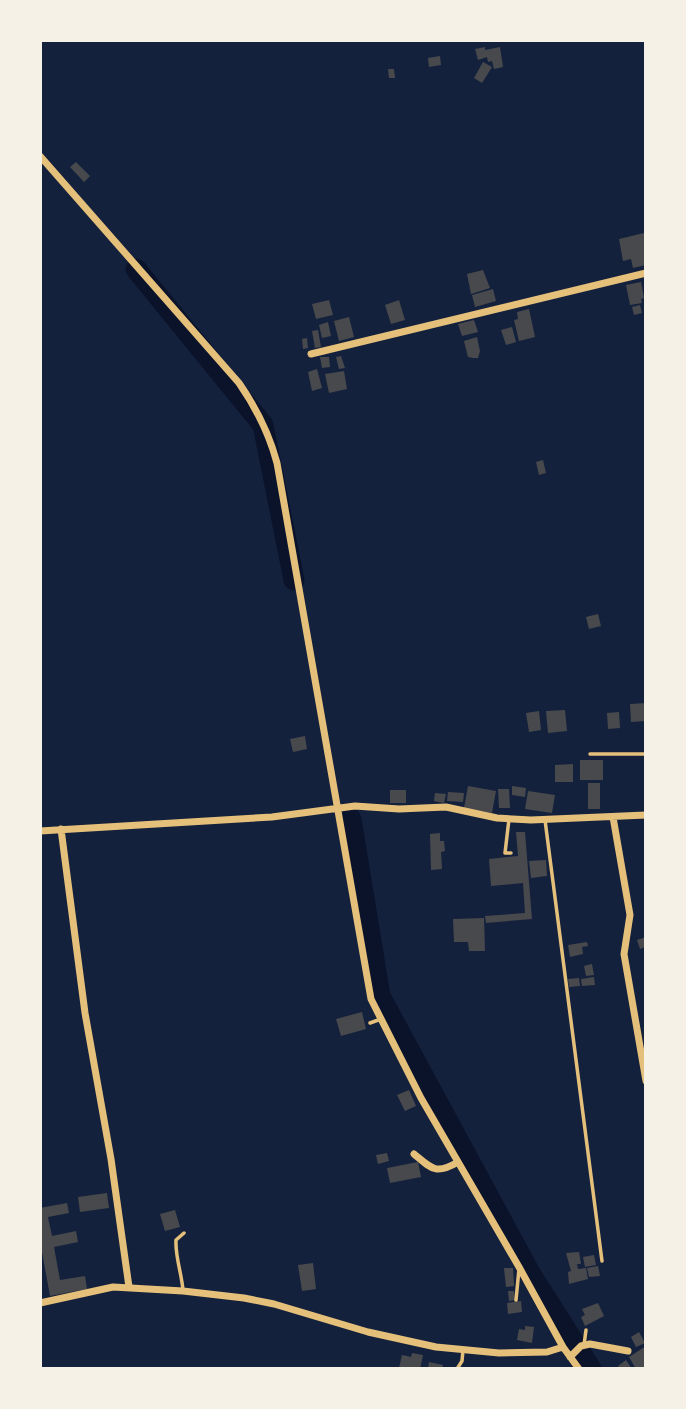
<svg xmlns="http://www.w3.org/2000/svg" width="686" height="1409" viewBox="0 0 686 1409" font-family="Rubik,sans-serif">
	<rect width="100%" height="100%" fill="#14213d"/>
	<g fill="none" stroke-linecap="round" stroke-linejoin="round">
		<path stroke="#0b132b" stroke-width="21" d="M136,269L263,425L294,580
			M351,819L380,996L530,1273L591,1369"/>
	</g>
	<path fill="#48494c" d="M485,47V50L500,47L503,67L494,69L492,61L488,62L487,57L478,60L475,49Z
		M440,56L441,65L429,67L428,58Z
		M483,62L492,67L482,83L474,78Z
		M388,69H394L395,78H389Z
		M76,162L90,176L84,182L70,167Z
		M644,233L646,265L633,268L631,259L623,261L619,239Z
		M483,270L490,288L471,294L467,274Z
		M641,282L644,298L641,299L642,303L630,305L626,285Z
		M493,289L496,301L475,307L472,295Z
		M329,300L333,315L316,319L312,304Z
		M399,300L405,320L391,324L385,305Z
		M640,305L642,313L634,315L632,307Z
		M529,309L535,337L519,341L514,320L518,319L517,312Z
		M349,317L354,337L339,341L334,321Z
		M474,320L478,332L462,336L458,324Z
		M328,322L331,336L322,338L319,325Z
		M512,327L516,342L506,345L501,330Z
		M318,330L321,347L315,348L312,331Z
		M477,337L480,351L478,358H473L468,357L464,341Z
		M307,338L308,348L303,349L302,339Z
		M341,356L345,368L339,369L336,357Z
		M320,357H329L330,367L322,368Z
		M317,369L322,388L312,391L308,372Z
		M344,371L347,389L329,393L325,374Z
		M543,460L546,473L539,475L536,462Z
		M598,614L601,626L589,629L586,617Z
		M646,703V721L631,722L630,704Z
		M565,710L567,731L548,733L546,711Z
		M539,711L541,730L529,732L526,713Z
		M619,712L620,728L608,729L607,713Z
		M305,736L307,749L293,752L290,739Z
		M580,760H603V780H580Z
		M573,764V782H555V765Z
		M588,783H600V809H588Z
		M468,786L496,791L492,813L464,808Z
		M512,786L526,788L525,797L512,795Z
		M498,789H509L510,808H499Z
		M390,790H406V803H390Z
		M528,791L555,795L552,813L525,809Z
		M448,792L464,793L463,802L447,801Z
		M435,793L446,794L444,803L434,801Z
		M516,832H525L532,919L486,923L485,916L525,913L523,883L491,886L489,859L518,856Z
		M440,833V841H444L445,851L441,852L442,869L431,870L430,834Z
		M546,860L547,876L531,878L529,861Z
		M484,918L485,951H469L468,942H454L453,919Z
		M646,937V947L640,949L637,940Z
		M587,942L588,946L582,947L583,954L570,957L568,945Z
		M592,964L594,975L586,976L584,966Z
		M594,977L595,985L582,986L581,979Z
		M579,978L580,986L569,987L568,979Z
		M362,1012L366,1029L341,1036L336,1019Z
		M409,1090L416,1106L405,1111L397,1095Z
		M387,1153L389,1161L378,1164L376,1155Z
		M418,1162L421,1177L390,1183L387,1168Z
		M107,1193L109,1208L80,1212L78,1197Z
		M67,1203L69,1213L48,1217L52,1236L76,1231L78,1242L54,1247L60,1280L85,1276L87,1289L50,1296L40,1241V1208Z
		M175,1210L180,1227L165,1231L160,1214Z
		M579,1252L581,1264H577L578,1269L586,1268L588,1279L569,1284L568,1272L571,1271L566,1253Z
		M594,1255L596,1265L585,1267L583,1257Z
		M313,1263L316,1289L302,1291L298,1265Z
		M598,1266L600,1276L589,1277L587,1268Z
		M504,1268H513L514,1286L506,1287Z
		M508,1291H514L515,1300L509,1301Z
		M521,1301L522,1312L508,1314L507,1303Z
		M598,1303L604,1316L585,1326L581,1317L585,1315L582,1309Z
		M525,1326L534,1327L532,1343L517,1340L519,1329L525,1330Z
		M639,1332L645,1343L636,1347L631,1337Z
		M646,1346V1367L636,1369L629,1357Z
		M412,1353L423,1355L420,1369L399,1368L402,1355L411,1357Z
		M626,1360L632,1369H620L618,1366Z
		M429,1362L443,1365L442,1369H428Z"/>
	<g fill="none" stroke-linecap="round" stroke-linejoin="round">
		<path stroke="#e5c07b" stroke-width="3.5" d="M590,754H646
			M509,819L505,853H511
			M545,820L602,1261
			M370,1023L381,1019
			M183,1291C182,1274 175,1257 176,1240L184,1233
			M516,1300L519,1269
			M584,1345L586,1330
			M457,1369L462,1361L463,1350"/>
		<path stroke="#e5c07b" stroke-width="7" d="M40,156L239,383C257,409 269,433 277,463L371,999L421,1098L519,1267L563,1347L579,1369
			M311,354L646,273
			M613,817L630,915L624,954L646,1081
			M61,829L85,1013L111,1159L129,1287
			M40,831L272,817L355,806L399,809L446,807L497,818L531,820L646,815
			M414,1154C432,1169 436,1175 458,1162
			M40,1303L113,1287L183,1291L244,1298L274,1304L368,1332L436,1347L499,1353L547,1352L563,1347
			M570,1357L581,1346L590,1344L628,1351"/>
	</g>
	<rect width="686" height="1409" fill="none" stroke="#f6f1e7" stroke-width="84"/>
</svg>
